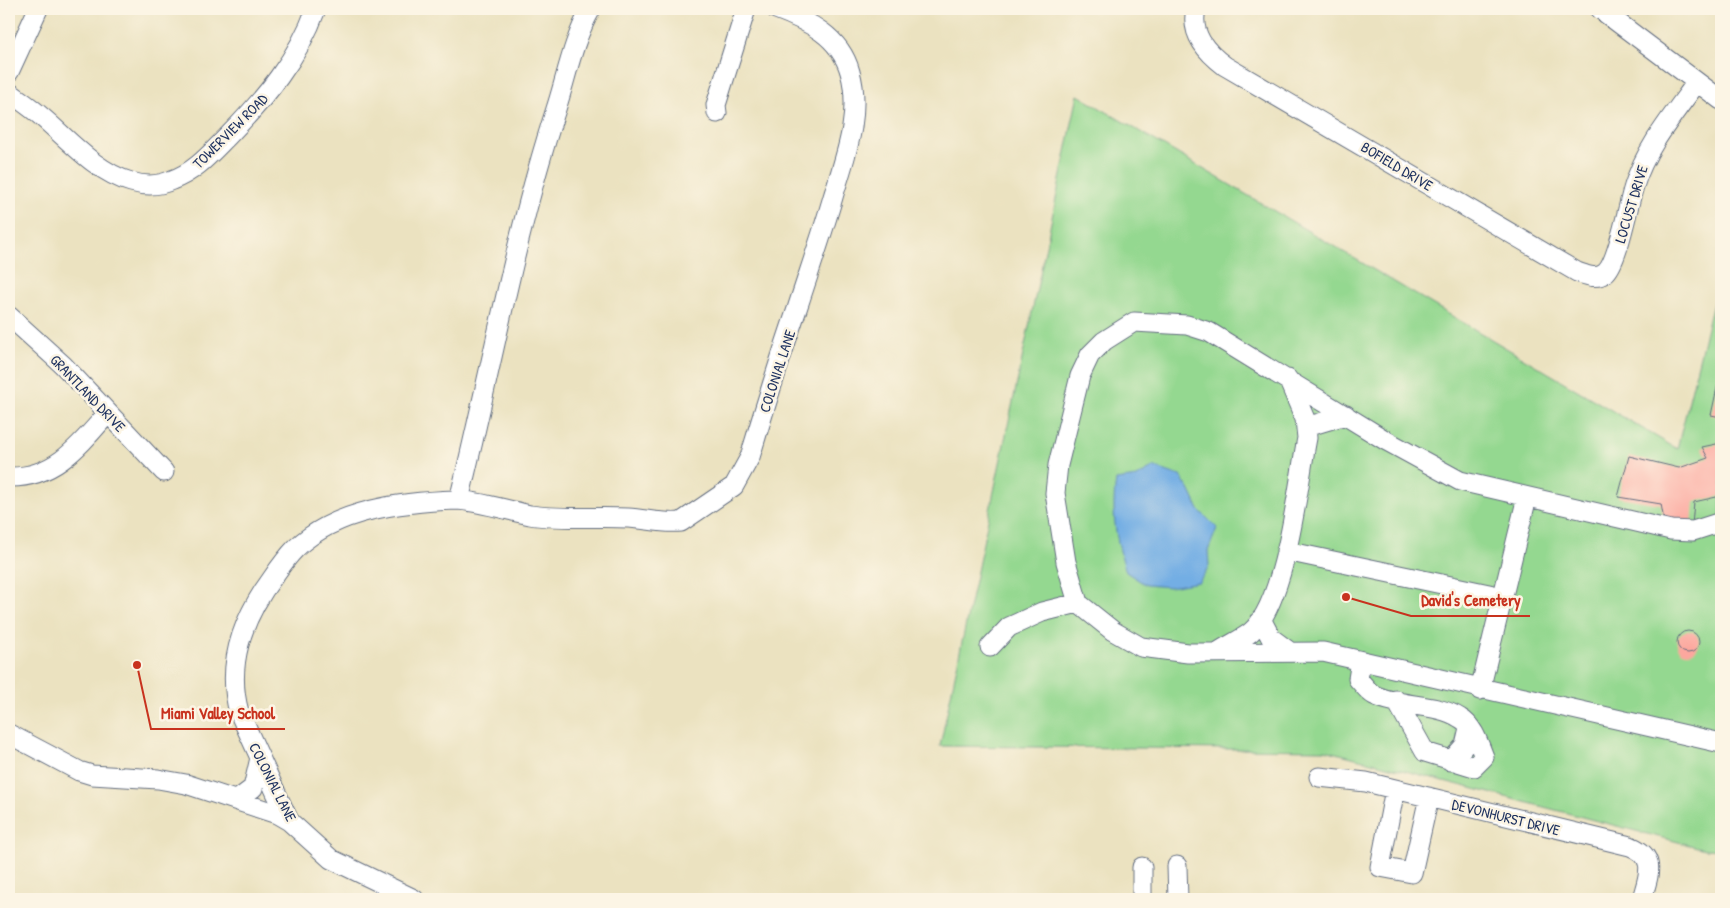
<svg xmlns="http://www.w3.org/2000/svg" width="1730" height="908" viewBox="0 0 1730 908" font-family="'Patrick Hand',sans-serif">
	<rect width="100%" height="100%" fill="#fcf5e5"/>
	<filter id="ink" filterUnits="userSpaceOnUse"><feTurbulence type="fractalNoise" baseFrequency=".02" numOctaves="2"/><feDisplacementMap in="SourceGraphic" scale="10" xChannelSelector="R" yChannelSelector="G"/><feConvolveMatrix kernelMatrix="1 2 1 2 8 2 1 2 1" color-interpolation-filters="sRGB"/></filter>
	<filter id="wash" filterUnits="userSpaceOnUse"><feTurbulence type="fractalNoise" baseFrequency=".0096" numOctaves="4" result="noise"/><feDisplacementMap in="SourceGraphic" scale="20" xChannelSelector="R" yChannelSelector="G"/><feGaussianBlur stdDeviation="1.12" result="paint"/><feColorMatrix in="noise" values="0 0 0 0 0 0 0 0 0 0 0 0 0 0 0 0 0 1.4 0 .05"/><feComposite in="paint" operator="in"/></filter>
	<g filter="url(#wash)">
		<rect width="100%" height="100%" fill="#ebe2c0"/>
		<path fill="#94d890" stroke="#588477" d="M1078,95L1677,449L1721,271V850L1705,849L1325,750L940,746Z"/>
		<path fill="#73aee4" stroke="#476ea1" d="M1154,467L1180,476L1189,489L1199,510L1217,528L1208,551L1209,566L1199,582L1170,587L1146,585L1126,572C1116,539 1111,515 1116,480L1137,477Z"/>
		<g id="blocks">
			<path fill="#fca79e" d="M1720,374H1721V417L1711,415Z
				M1721,443V496L1694,502L1692,525L1665,526L1661,504L1618,497L1629,456L1679,468L1708,458L1702,447Z
				M1677 642a11 11 0 1 1 22 0a11 11 0 1 1-22 0Z"/>
		</g>
	</g>
	<g filter="url(#ink)">
		<use href="#blocks" fill-opacity="0" stroke="#646e80" stroke-width="1"/>
		<g fill="none" stroke-linecap="round" stroke-linejoin="round">
			<defs>
				<path id="minor" d="M1196,9C1190,34 1206,52 1225,66L1577,272C1586,275 1596,280 1605,273C1618,263 1628,204 1634,186C1646,147 1674,114 1697,82
					M1600,9L1721,100
					M9,72L38,9
					M9,92C20,100 32,108 42,117C69,140 96,172 131,182C144,186 159,186 172,180C195,172 211,153 228,136C265,98 298,59 316,9
					M717,113L716,105L746,9
					M9,316L63,365L164,472
					M1306,427L1346,415
					M9,477C55,478 80,445 108,413
					M456,500L460,496C492,366 515,235 556,109C567,75 573,40 591,9
					M1721,522L1693,531L1671,530L1460,481L1385,440L1209,332L1187,325L1134,322L1104,341L1090,355L1080,376L1058,465L1055,493L1066,562L1078,603L1113,631L1141,647L1188,653L1323,652L1721,743
					M1286,551L1503,597
					M1261,619L1271,638L1290,652
					M990,647L1009,627L1042,612L1078,603
					M1218,652C1228,645 1241,640 1251,632C1286,602 1298,484 1307,438L1305,419L1288,379
					M1361,661L1358,679C1363,684 1368,692 1374,695C1398,707 1437,703 1460,718C1473,725 1479,744 1484,757L1474,767L1425,752L1396,700
					M1480,690L1527,497
					M9,734L79,771L92,775L158,779L186,784L277,814L289,821
					M1451,761L1465,745L1469,728
					M1319,777L1366,782L1630,846C1658,857 1648,876 1642,899
					M1395,789L1380,867L1412,873L1429,797
					M237,800L253,788L260,758
					M1177,866L1178,899
					M1142,867V899
					M414,899L331,859L289,821L239,712C227,669 240,627 264,590C274,576 283,561 296,548C337,509 402,502 456,500C473,500 511,511 530,515C562,520 596,516 628,518C646,519 663,524 681,522L734,486L750,457C765,407 780,358 797,309C809,272 822,235 833,197C845,157 862,114 850,72C840,36 808,21 776,9"/>
			</defs>
			<use href="#minor" stroke="#646e80" stroke-width="21"/>
			<use href="#minor" stroke="#fff" stroke-width="19"/>
		</g>
	</g>
	<g text-anchor="middle" dominant-baseline="central" stroke-width="5" stroke-linejoin="round" paint-order="stroke">
		<g font-size="15" fill="#1b2f5e" stroke="#fcf5e5">
			<text transform="translate(230 131) rotate(-45)">TOWERVIEW ROAD</text>
			<text transform="translate(1397 166) rotate(31)">BOFIELD DRIVE</text>
			<text transform="translate(1631 204) rotate(-73)">LOCUST DRIVE</text>
			<text transform="translate(777 371) rotate(-72)">COLONIAL LANE</text>
			<text transform="translate(88 393) rotate(46)">GRANTLAND DRIVE</text>
			<text transform="translate(273 782) rotate(63)">COLONIAL LANE</text>
			<text transform="translate(1506 817) rotate(14)">DEVONHURST DRIVE</text>
		</g>
	</g>
	<path fill="none" stroke="#c8321e" stroke-width="2" d="M1346 597L1411 616H1530M137 665L151 729H285"/>
	<g fill="#c8321e" stroke="#fcf5e5" stroke-width="2">
		<circle cx="1346" cy="597" r="5"/>
		<circle cx="137" cy="665" r="5"/>
	</g>
	<g font-size="16" text-anchor="middle" font-weight="bold" fill="#c8321e" stroke="#fcf5e5" stroke-width="5" stroke-linejoin="round" paint-order="stroke">
		<text x="1471" y="606">David's Cemetery</text>
		<text x="218" y="719">Miami Valley School</text>
	</g>
	<rect width="1730" height="908" fill="none" stroke="#fcf5e5" stroke-width="30"/>
</svg>
